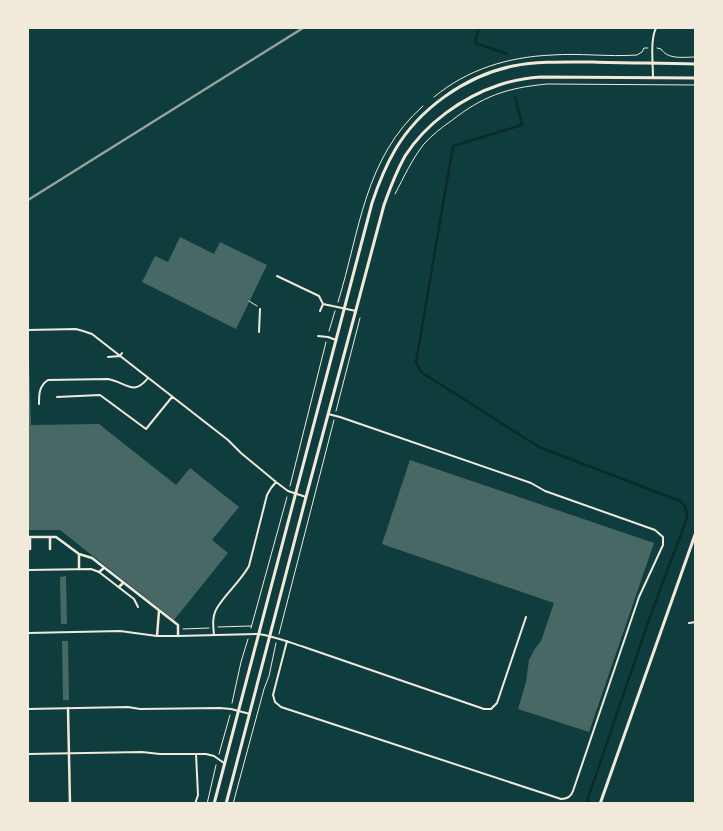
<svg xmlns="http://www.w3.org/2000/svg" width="723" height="831" viewBox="0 0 723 831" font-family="'Playfair Display',serif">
	<rect width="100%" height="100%" fill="#0f3d3e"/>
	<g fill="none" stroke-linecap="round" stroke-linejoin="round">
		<path stroke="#0a2a2b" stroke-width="2.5" d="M479,28L475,43L507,54
			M515,97L522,125L453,146L416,362L421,372L539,447L680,501C686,506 687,511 687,518L651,614L586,804"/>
	</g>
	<path fill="#486865" d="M180,237L214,254L220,242L267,265L236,329L142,282L155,256L168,262Z
		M28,356H29L31,425L99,424L176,485L190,468L239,507L212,540L228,553L174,620L60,530H28Z
		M410,460L654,543L589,732L518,709L526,682L529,660L534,650L541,641L554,603L382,544Z
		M66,576L67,624H61L60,577Z
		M62,641H68L69,700H63Z"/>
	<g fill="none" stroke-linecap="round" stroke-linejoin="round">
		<path stroke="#f1e9da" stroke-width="1" d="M657,48L661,49C668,60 684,57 696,57
			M434,97C468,69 508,57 552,55C580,53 608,57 637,55L642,52L644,48H648
			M395,194C404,177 412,159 424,144C432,135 441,128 451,121C483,96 506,88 547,84L696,85
			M249,301L257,306
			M338,302C360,231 364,158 423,106
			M329,331L335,311
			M336,411L360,318
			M290,486L326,342
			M218,627L251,626
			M251,628L287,497
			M183,629L209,628
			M279,634L334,420
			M232,703L241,662L248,639
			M219,754L230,715
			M207,804L216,765
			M233,804L264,689L269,676L276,643"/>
		<path stroke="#f1e9da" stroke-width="2" d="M653,78C653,63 650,40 656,28
			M277,276L319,296L323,304L356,311
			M320,311L323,304
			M28,330L76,329L83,331L92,334L228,440L241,453L276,482
			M259,332L260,309
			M318,336L328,337L336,340
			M108,357L120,356L122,353
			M57,397L100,395L146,429L172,397
			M39,404C39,394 39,386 48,380L108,379C126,382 133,397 148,378
			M28,570L91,569L99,572L134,599L138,607
			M689,623L696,622
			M28,633L120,631L157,636H178L258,634C274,636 288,642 304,647L484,709H491L497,703L526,617
			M214,635C213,626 212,616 217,608C226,593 240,582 249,566L267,495L271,488L276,482L288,491L306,497
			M287,641L273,695L275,702L281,707L561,799C567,799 571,797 573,791L639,597L663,545V537L655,530L545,491L531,483L340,417L328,414
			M28,709L128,707L140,709L220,708L231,709L250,714
			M28,754L142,752L160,754H206L214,756L224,763
			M195,804L198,795L196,754"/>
		<path stroke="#f1e9da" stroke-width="2.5" d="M28,537H56L79,554L92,558L178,625V636
			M30,537V549
			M50,549V537
			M79,554V569
			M99,572L104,568
			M119,587L123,583
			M157,636L159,611
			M68,708L70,804"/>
		<path stroke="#f1e9da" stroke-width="3" d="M214,804L372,203C378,185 385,167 395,150C419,109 465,76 513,66C539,61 566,62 593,62C627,63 661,63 696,64
			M226,804L306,497L384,205C390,188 396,172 405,156C426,123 463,97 499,85C513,80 527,78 541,77L696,78
			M600,804L696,532"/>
		<path stroke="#97a49c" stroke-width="2.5" d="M28,200L303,28"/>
	</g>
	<rect width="723" height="831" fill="none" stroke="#f1e9da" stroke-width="58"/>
</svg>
